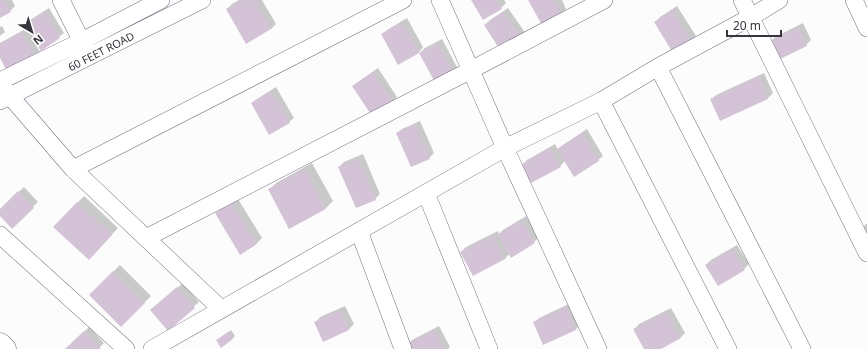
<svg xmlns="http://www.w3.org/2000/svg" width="867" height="349" viewBox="0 0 867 349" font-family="'Noto Sans',sans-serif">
	<rect width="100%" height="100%" fill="#fcfcfc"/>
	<path fill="#0003" d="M0,0H12L15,6L10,11L0,17Z
		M239,0H262L276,24L271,29L227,9L232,4Z
		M472,0H504L506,3L501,8Z
		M530,0H562L566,9L562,13Z
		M677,6L696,36L691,41L655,22L660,17Z
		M49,8L64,33L59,37L34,38L33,39L40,52L35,57L0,56V43L27,28L26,25L30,20Z
		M508,8L526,34L502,51L485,25L490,20Z
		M407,18L423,47L419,52L399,63L383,34L387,30Z
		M803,23L811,40L806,45L778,58L770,42L775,37Z
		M2,26L5,32L0,36V27Z
		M442,39L459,71L455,76L420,53L425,48Z
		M378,68L397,97L392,102L353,86L358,82Z
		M764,73L773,93L768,98L721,120L712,99L716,95Z
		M276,87L294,118L289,122L252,103L257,99Z
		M420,121L434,153L429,158L397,133L402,129Z
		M587,129L603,156L598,160L565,161L560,166L522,165L527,160L555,144L558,150L563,145Z
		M363,154L380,194L375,199L339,167L344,162Z
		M312,163L333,201L326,208L289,228L269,190L276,183Z
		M24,187L38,202L12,227L0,214V210Z
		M84,196L118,228L89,259L54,227Z
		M238,199L262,238L257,243L240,253L216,214L221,209Z
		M526,216L539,237L534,242L511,256L509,254L505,259L461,252L466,247L498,231L499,234L503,230Z
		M867,223V237L862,228Z
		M737,245L749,264L744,269L706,265L711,260Z
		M120,265L151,296L121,326L90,295Z
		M183,283L199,302L168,329L157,305Z
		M571,303L580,324L576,329L543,344L534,323L539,318Z
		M345,306L354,324L349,329L324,341L316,322L320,317Z
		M671,308L685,333L680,338L658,349H645L635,329L639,324Z
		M439,326L450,347L448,349H409L407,345L412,340Z
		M89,327L104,343L98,349H66Z
		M231,330L235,336L232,339L217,340Z"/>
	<path fill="#d4c3d6" d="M0,0H4L11,12L0,18Z
		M241,0H255L271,29L246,44L226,9Z
		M471,0H497L502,9L483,20Z
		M528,0H554L562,14L542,25Z
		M672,10L692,42L673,53L654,22Z
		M44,12L60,38L41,51L24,25Z
		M503,12L522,39L502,53L484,25Z
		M402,22L419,53L398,65L381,34Z
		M798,27L807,46L778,60L769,42Z
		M22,32L36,58L8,73L0,58V44Z
		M437,43L455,76L437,86L419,53Z
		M373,72L393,102L372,116L352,86Z
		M759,77L768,99L720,121L710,99Z
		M271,91L290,123L269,135L251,103Z
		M415,125L430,159L411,167L396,133Z
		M582,133L599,161L574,177L557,149Z
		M550,148L561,167L531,183L521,165Z
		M358,158L376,200L356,208L338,167Z
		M305,169L326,209L289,229L268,189Z
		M18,191L34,208L12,229L0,216V209Z
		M77,202L112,235L89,260L53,227Z
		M232,203L257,244L240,255L215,213Z
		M521,220L535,243L511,258L497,235Z
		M493,235L505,259L473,276L460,252Z
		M732,249L745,270L718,286L705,265Z
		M113,271L145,303L121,327L89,295Z
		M177,287L195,308L168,331L150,310Z
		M566,307L576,330L543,345L533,322Z
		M340,310L349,330L323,342L314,322Z
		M666,312L681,338L661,349H644L633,329Z
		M434,330L444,349H408L406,345Z
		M84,331L101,349H65Z
		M228,332L233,339L221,348L216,340Z"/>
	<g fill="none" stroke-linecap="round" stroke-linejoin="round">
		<defs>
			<path id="minor" d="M61,0L87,52
				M440,0L505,148L598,349
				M742,0L867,253
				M854,0L867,28
				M658,67L802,349
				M0,81L82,41L161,0
				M0,83L10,96L73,169L221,309
				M0,101L202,0
				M601,101L728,349
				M73,169L403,0
				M426,193L489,349
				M359,231L403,349
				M0,235L126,349
				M146,238L471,70L604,0
				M152,349L505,148L601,101L658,67L751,17L779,0"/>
			<path id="major" d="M0,344L5,349"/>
		</defs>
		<use href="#minor" stroke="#777084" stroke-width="18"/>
		<use href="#major" stroke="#777084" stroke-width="23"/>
		<use href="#minor" stroke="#fff" stroke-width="17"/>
		<use href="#major" stroke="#fff" stroke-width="22"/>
	</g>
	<g text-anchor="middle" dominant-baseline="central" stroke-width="3" stroke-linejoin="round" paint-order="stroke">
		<g font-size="11" fill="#37343d" stroke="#fff">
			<text transform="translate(101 51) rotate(-27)">60 FEET ROAD</text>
		</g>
	</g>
	<g transform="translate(32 32) rotate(142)" stroke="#ffffff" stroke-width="3" paint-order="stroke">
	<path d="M0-3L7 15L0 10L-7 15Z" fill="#37343d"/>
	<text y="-6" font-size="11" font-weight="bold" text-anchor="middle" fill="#37343d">N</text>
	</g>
	<path d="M727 30v6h54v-6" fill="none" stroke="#37343d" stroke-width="2"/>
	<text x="733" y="30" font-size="12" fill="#37343d" stroke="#ffffff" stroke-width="3" paint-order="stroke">20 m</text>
</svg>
